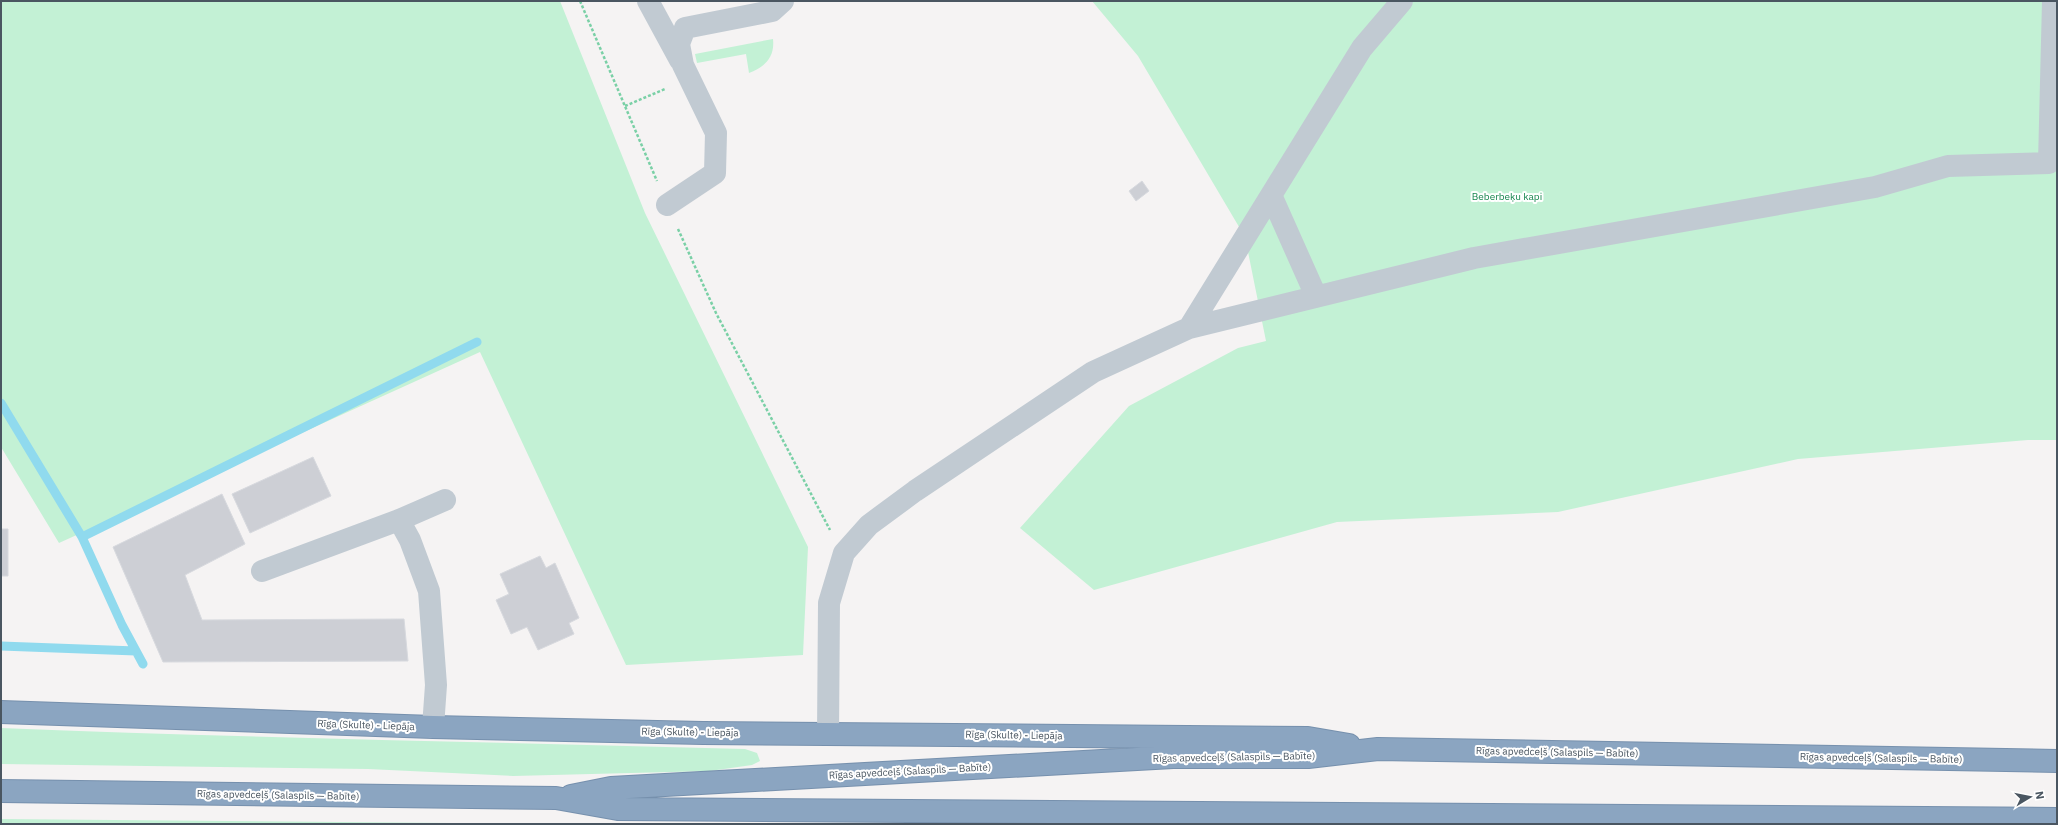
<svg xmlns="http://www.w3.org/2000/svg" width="2058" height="825" viewBox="0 0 2058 825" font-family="'IBM Plex Sans',sans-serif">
	<rect width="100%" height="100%" fill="#f5f3f3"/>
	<path fill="#c3f1d5" d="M1,1H560L645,213L808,547L803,655L626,665L480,352L59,543L1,447Z
		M1092,1H2057V440H2028L1798,459L1558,512L1337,522L1094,590L1020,528L1129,406L1238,348L1266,341L1245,237L1138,56Z
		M773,39C775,57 765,67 749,73L746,54L697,63L695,54Z
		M1,728C249,738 497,742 745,749L757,753L760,761L752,765L710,771L513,776L368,769L1,764Z
		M1,819L558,824H1Z"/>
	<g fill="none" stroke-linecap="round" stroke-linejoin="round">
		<path stroke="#90daee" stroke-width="9" d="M1,403L82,537L122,625L143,664
			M82,537L477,342
			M1,646L136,651"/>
	</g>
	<path fill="#cdcfd5" stroke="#d7d9de" d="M1142,181L1149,191L1136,201L1129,191Z
		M313,457L331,496L250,533L232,494Z
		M222,494L245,544L185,575L202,620L404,619L408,661L163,662L113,547Z
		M1,529H8V576H1Z
		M540,556L546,568L555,563L579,618L569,623L574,634L538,650L527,627L511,634L496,600L509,594L500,574Z"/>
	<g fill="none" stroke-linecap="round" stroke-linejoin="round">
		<defs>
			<path id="highway" d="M1,712L433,727L703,733L1308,738L1349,745
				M1,791L556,798L618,809L2057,819
				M571,796L611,788L1173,757H1308L1378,749L2057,761"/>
		</defs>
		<use href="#highway" stroke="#7690ad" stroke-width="24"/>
		<path stroke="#7ad0a6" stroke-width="2.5" stroke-dasharray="3 2" stroke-linecap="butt" d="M580,1L657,181
			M625,106L665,89
			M678,229L716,313L830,530"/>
		<path stroke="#c1cad2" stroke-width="22" d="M648,1L680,60
			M1271,195L1316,296
			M667,205L715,173L716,133L683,65L679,44L685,28L772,11L783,1
			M1189,328L1362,48L1402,1
			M399,520L410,540L429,591L436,685L433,727
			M262,571L399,520L445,500
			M828,734L829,603L844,553L869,525L915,491L1093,372L1189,328L1474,258L1875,187L1948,166L2049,163L2053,1"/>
		<use href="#highway" stroke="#8ba5c1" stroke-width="22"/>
	</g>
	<g text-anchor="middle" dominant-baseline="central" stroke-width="4" stroke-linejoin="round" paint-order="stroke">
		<g font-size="10" fill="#17864f" stroke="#fff">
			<text x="1507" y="196">Beberbeķu kapi</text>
		</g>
		<g font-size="10" fill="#4a5661" stroke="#fff">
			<text transform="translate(366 725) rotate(2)">Rīga (Skulte) - Liepāja</text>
			<text transform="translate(690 732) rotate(1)">Rīga (Skulte) - Liepāja</text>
			<text transform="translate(1014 735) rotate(1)">Rīga (Skulte) - Liepāja</text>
			<text transform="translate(1557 752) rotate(1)">Rīgas apvedceļš (Salaspils — Babīte)</text>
			<text transform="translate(1234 757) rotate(-1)">Rīgas apvedceļš (Salaspils — Babīte)</text>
			<text transform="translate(1881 758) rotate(1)">Rīgas apvedceļš (Salaspils — Babīte)</text>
			<text transform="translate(910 771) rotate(-3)">Rīgas apvedceļš (Salaspils — Babīte)</text>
			<text transform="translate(278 795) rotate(1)">Rīgas apvedceļš (Salaspils — Babīte)</text>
		</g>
	</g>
	<rect width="2058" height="825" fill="none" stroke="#4a5661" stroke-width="4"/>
	<g transform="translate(2030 797) rotate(80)" stroke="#ffffff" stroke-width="3" paint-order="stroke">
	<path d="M0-3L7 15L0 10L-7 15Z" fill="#4a5661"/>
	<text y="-6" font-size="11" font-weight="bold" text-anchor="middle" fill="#4a5661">N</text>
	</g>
</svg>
